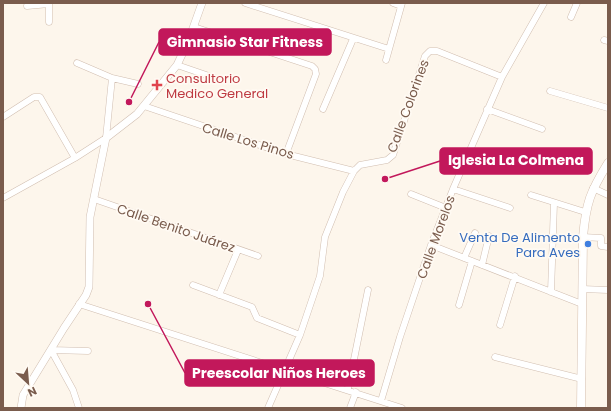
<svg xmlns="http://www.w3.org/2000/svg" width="611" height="411" viewBox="0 0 611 411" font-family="Poppins,sans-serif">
	<rect width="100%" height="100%" fill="#fdf6ec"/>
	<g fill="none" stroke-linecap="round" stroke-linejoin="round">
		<defs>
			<path id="minor" d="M245,3L389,49
				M393,3L401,6
				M27,6L49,4
				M571,17L577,3
				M49,22V3
				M194,27L312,66L315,69L316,74L286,154
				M604,40L608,41
				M386,60L402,3
				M77,63L112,78L138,84
				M177,65L215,78
				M550,91L608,108
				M144,106L286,154L354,171
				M323,109L353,39
				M487,109L542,129
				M3,117L34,97H40L75,158
				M593,188L608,195
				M453,189L510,208
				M411,194L446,208
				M531,195L585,212
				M3,198L75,158L106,138L112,78
				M94,199L258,256
				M583,237L601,238V246L608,247
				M431,245L582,304
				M464,258L475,233
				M482,265L489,236
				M193,285L252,307L257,318L300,335
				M582,289L608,290
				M551,292L554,203
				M219,295L238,250
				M79,304L402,408
				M459,305L472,261
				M500,325L515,276
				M51,350L73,390L79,408
				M51,350L88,351
				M495,357L582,379
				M348,389L368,290
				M381,401L400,337L431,245L453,189L502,77L544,3
				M268,408L300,335L320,276L325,237L343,192L354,171L360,165L387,160L393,155L425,56L430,51H437L502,77
				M350,408L356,392"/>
			<path id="tertiary" d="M21,408L23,395L64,328L86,295L89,287L90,217L106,138L137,114L177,65L188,42L202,3"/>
			<path id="secondary" d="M581,408L583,237C586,203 590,192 608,163"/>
		</defs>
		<use href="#minor" stroke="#d1beb0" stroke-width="7"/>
		<use href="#tertiary" stroke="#d1beb0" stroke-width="8"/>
		<use href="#secondary" stroke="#d6c0b0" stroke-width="9"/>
		<use href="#minor" stroke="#fff" stroke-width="6"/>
		<use href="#tertiary" stroke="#fff" stroke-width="7"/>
		<use href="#secondary" stroke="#fff" stroke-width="8"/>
	</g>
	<path fill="#e0444e" stroke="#fffaf3" stroke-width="1.5" d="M155 79h4v4h4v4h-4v4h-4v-4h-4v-4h4z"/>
	<circle fill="#3f7fe0" stroke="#fffaf3" stroke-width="1.5" cx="588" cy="244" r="4"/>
	<g text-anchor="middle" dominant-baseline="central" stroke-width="3.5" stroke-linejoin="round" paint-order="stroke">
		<g font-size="13" fill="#be3a42" stroke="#fffaf3" text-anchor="start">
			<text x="166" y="78">Consultorio<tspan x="166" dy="15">Medico General</tspan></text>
		</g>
		<g font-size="13" fill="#7a5c4d" stroke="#fffaf3">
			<text transform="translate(408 106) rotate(-70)">Calle Colorines</text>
			<text transform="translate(248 141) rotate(17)">Calle Los Pinos</text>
			<text transform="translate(176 228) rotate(19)">Calle Benito Juárez</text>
			<text transform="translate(436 237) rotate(-70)">Calle Morelos</text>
		</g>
		<g font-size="13" fill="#366cbe" stroke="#fffaf3" text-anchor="end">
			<text x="580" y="237">Venta De Alimento<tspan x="580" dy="15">Para Aves</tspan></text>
		</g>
	</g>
	<path fill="none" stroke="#c2185b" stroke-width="1.5" d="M129 102L159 42M385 179L440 161M148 304L185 373"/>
	<g fill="#c2185b" stroke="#fffaf3" stroke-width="1.5">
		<circle cx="129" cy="102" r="4"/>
		<circle cx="385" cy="179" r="4"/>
		<circle cx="148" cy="304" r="4"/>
	</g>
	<g fill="#c2185b" stroke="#c2185b" stroke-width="1.5">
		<rect x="159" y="29" width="172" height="26" rx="4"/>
		<rect x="440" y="148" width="152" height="26" rx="4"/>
		<rect x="185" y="360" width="189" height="26" rx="4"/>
	</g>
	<g font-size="14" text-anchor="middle" font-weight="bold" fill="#fff">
		<text x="245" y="47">Gimnasio Star Fitness</text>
		<text x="516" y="165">Iglesia La Colmena</text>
		<text x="279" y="378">Preescolar Niños Heroes</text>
	</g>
	<rect width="611" height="411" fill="none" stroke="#7a5c4d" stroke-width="8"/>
	<g transform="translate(28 383) rotate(154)" stroke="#fffaf3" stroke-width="3" paint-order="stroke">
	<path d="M0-3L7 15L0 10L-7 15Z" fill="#7a5c4d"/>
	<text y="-6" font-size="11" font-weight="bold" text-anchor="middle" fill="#7a5c4d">N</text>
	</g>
</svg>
